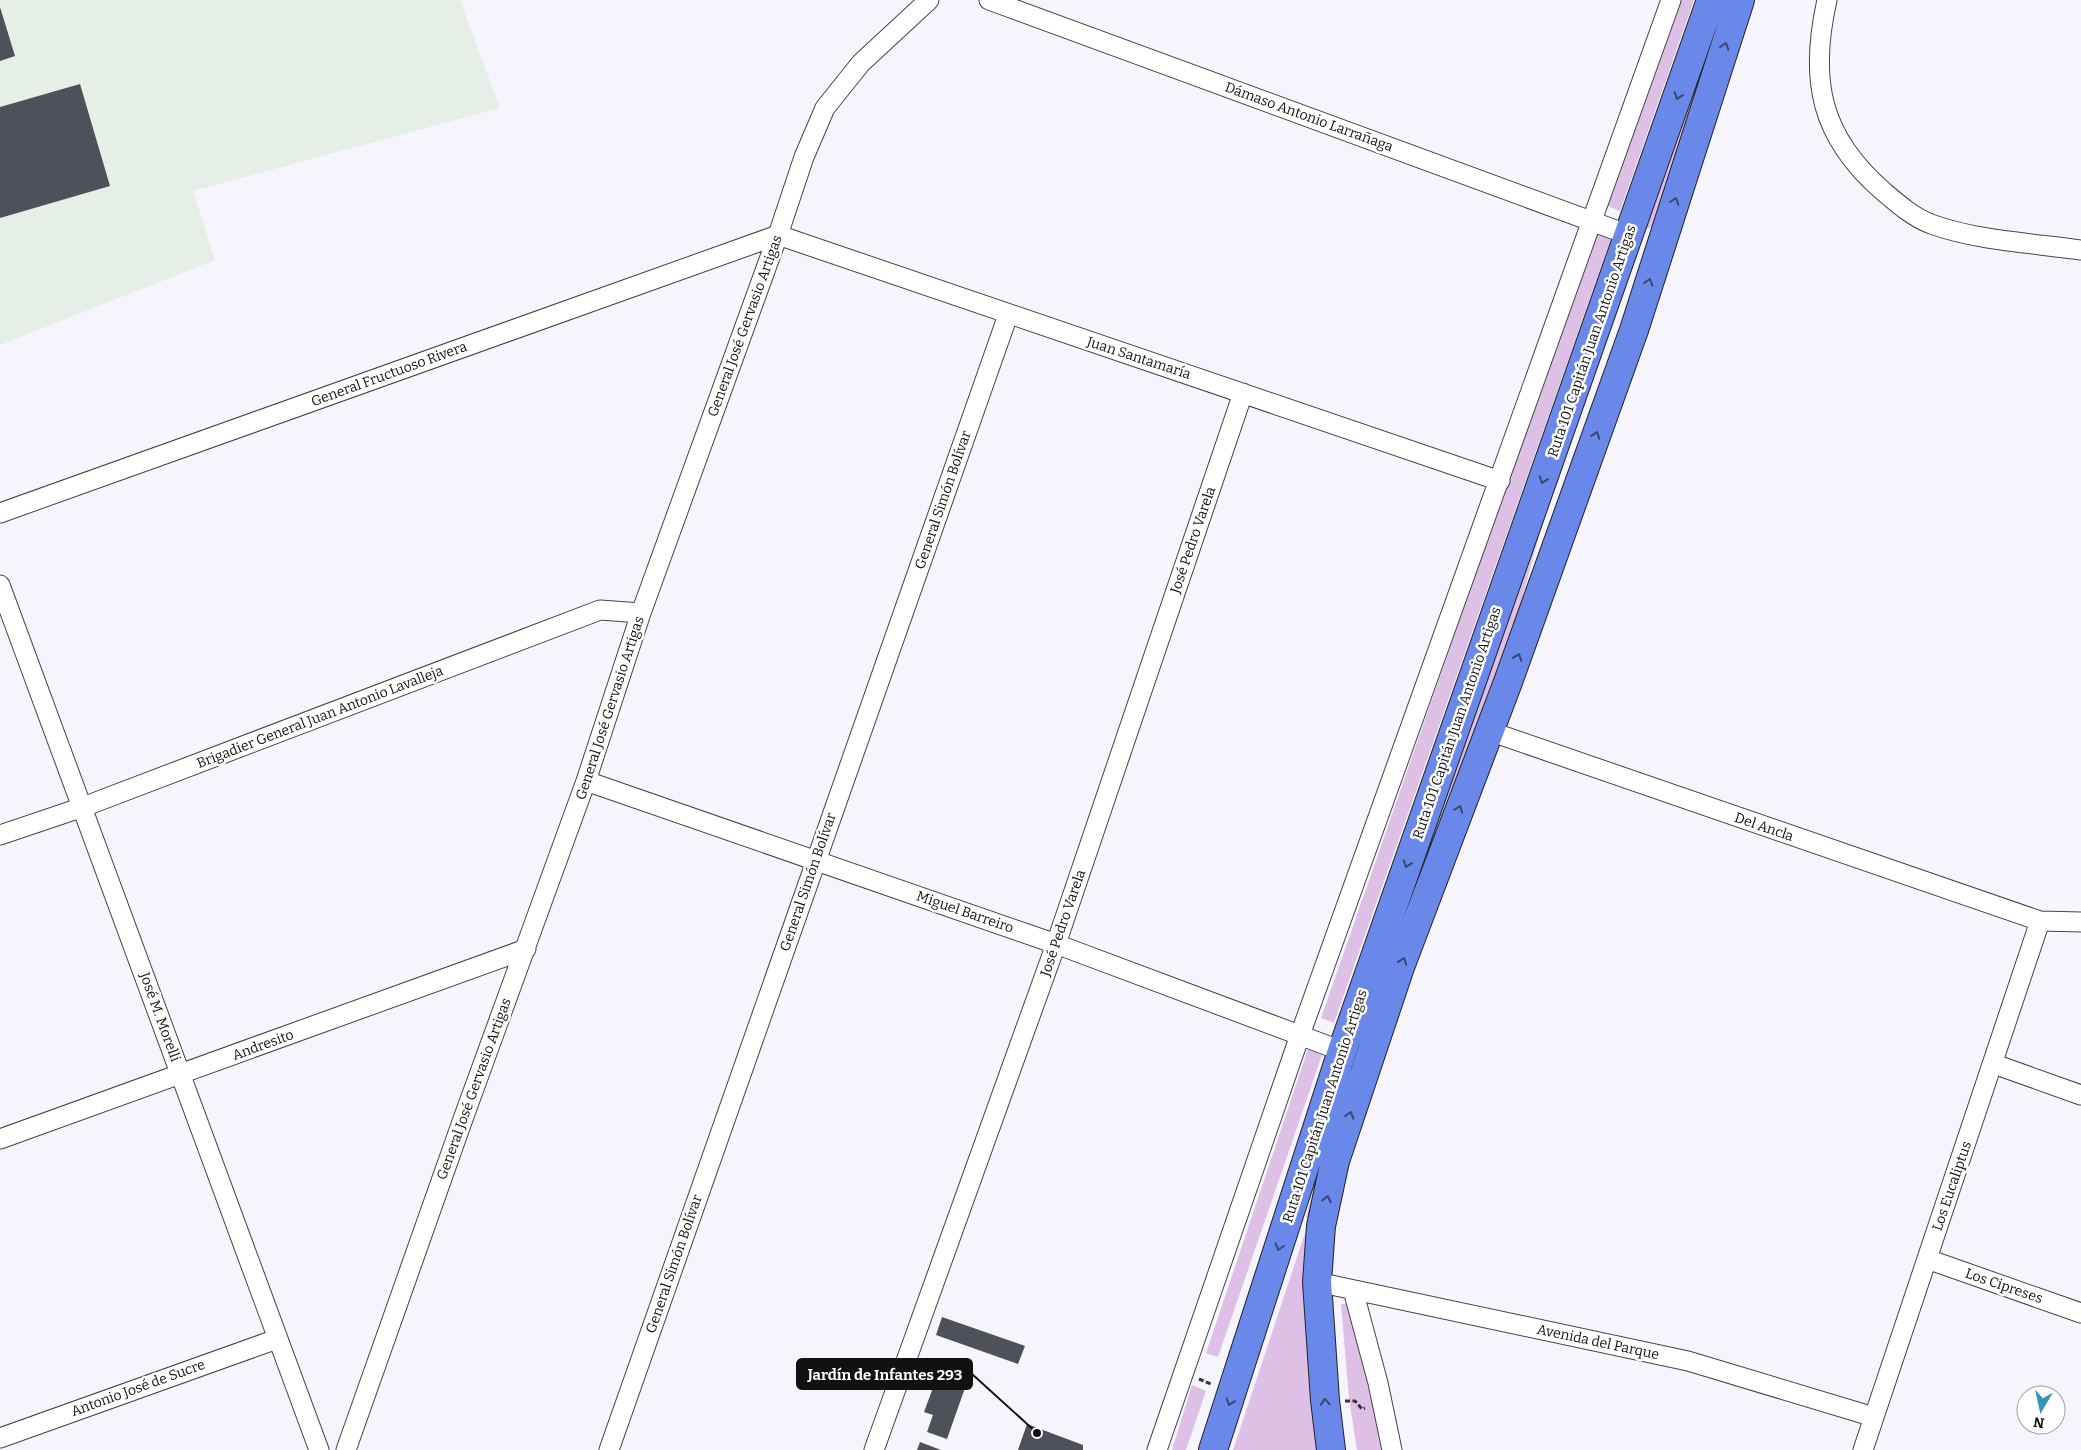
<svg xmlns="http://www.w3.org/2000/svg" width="2081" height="1450" viewBox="0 0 2081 1450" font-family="Bitter,serif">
	<rect width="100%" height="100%" fill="#f6f5fe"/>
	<path fill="#e6eee8" d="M0,0H460L500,108L193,191L215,260L0,345Z"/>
	<path fill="#dec0e7" d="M1681,0H1694L1620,211L1607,206Z
		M1722,0H1730L1657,223L1648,229L1645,228Z
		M1595,232L1611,239L1334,1023L1321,1018Z
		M1633,254L1637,255L1540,532L1507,655L1473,743L1448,800L1337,1113L1310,1219L1306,1217L1333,1112Z
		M1308,1049L1322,1055L1218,1357L1206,1353Z
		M1309,1221C1300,1297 1311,1374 1317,1450H1233Z
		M1341,1304H1346L1367,1376L1384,1450H1357L1349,1398Z
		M1192,1385L1206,1391L1186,1450H1172Z"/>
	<path fill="#4e5159" d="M0,7L15,56L0,61Z
		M80,84L110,186L0,218V107Z
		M942,1317L1025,1346L1018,1364L936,1335Z
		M944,1358L972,1368L947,1439L927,1432L933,1415L924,1412Z
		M1027,1424L1083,1445V1450H1018Z
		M920,1442L941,1450H917Z"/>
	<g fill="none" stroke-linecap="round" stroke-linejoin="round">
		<defs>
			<path id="minor" d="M989,0L1629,235
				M1827,0C1809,80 1820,137 1884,192C1898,204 1913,217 1931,224C1978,241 2032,243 2081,250
				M0,513L778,235L1500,481
				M0,585L319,1450
				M1489,731L2040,921L2081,922
				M586,781L1056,944L1342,1051
				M0,835L83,807L600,610L641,613
				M1994,1064L2081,1095
				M0,1139L526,949
				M1927,1259L2081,1313
				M1317,1282L1688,1361L1874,1417
				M1353,1290L1378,1383L1392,1450
				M0,1438L277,1339
				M346,1450L463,1119L586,781L641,613L778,235L804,157L825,108L861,63L929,0
				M609,1450L1008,315
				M874,1450L1056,944L1243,393
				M1157,1450L1300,1035L1671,0
				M1863,1450L2040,921"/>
			<path id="highway" d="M1213,1450L1342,1051L1711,0
				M1331,1450L1325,1400L1317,1282L1321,1226L1335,1161L1400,967L1508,682L1634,330L1740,0"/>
		</defs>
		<use href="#minor" stroke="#444" stroke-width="21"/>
		<use href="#highway" stroke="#222" stroke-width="30"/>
		<path stroke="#333" stroke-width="3" stroke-dasharray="5 2.5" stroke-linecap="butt" d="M1199,1379L1211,1384
			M1345,1401H1355L1362,1409L1365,1408"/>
		<use href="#minor" stroke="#fff" stroke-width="19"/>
		<use href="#highway" stroke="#6988e9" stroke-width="28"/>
	</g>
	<defs><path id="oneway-chevron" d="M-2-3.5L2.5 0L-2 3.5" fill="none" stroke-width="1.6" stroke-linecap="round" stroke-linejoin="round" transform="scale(1.25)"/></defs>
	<g stroke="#394772">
		<use href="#oneway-chevron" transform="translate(1725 46) rotate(-72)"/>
		<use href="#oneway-chevron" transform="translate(1678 96) rotate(109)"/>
		<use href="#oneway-chevron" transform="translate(1675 201) rotate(-72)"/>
		<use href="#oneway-chevron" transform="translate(1649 282) rotate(-72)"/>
		<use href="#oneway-chevron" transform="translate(1596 435) rotate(-70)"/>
		<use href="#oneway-chevron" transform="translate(1543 480) rotate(109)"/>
		<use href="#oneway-chevron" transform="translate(1518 657) rotate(-70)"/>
		<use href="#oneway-chevron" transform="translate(1459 809) rotate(-69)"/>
		<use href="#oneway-chevron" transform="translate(1407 864) rotate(109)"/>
		<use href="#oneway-chevron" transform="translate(1403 961) rotate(-70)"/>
		<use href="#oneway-chevron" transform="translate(1350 1115) rotate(-72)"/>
		<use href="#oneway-chevron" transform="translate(1327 1199) rotate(-78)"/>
		<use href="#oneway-chevron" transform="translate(1279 1247) rotate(108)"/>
		<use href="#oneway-chevron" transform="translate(1230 1402) rotate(109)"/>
		<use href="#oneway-chevron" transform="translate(1325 1402) rotate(-95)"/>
	</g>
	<g text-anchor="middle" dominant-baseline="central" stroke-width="5" stroke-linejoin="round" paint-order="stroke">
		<g font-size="14" fill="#111" stroke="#fff">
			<text transform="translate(1309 117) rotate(20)">Dámaso Antonio Larrañaga</text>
			<text transform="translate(745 326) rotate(-70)">General José Gervasio Artigas</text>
			<text transform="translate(1592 341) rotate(-71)">Ruta 101 Capitán Juan Antonio Artigas</text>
			<text transform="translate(1139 358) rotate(18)">Juan Santamaría</text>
			<text transform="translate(389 374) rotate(-20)">General Fructuoso Rivera</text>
			<text transform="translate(943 500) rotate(-71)">General Simón Bolívar</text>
			<text transform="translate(1193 540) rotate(-71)">José Pedro Varela</text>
			<text transform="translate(610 708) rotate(-72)">General José Gervasio Artigas</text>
			<text transform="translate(320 717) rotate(-21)">Brigadier General Juan Antonio Lavalleja</text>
			<text transform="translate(1457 723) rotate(-71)">Ruta 101 Capitán Juan Antonio Artigas</text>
			<text transform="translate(1764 827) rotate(19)">Del Ancla</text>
			<text transform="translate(808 882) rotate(-71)">General Simón Bolívar</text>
			<text transform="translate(965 912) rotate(19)">Miguel Barreiro</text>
			<text transform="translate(1063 923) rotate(-71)">José Pedro Varela</text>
			<text transform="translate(160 1017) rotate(70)">José M. Morelli</text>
			<text transform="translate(263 1045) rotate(-20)">Andresito</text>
			<text transform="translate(474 1089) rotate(-70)">General José Gervasio Artigas</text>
			<text transform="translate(1325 1106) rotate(-72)">Ruta 101 Capitán Juan Antonio Artigas</text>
			<text transform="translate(1952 1186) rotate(-71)">Los Eucaliptus</text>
			<text transform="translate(674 1264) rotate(-71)">General Simón Bolívar</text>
			<text transform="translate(2004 1286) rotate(19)">Los Cipreses</text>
			<text transform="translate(1598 1342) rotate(12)">Avenida del Parque</text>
			<text transform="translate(138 1388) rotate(-20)">Antonio José de Sucre</text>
		</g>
	</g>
	<path fill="none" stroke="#111" stroke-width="2" d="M1037 1433L972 1374"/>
	<circle fill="#111" stroke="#fff" stroke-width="2" cx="1037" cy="1433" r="5"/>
	<rect fill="#111" stroke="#111" stroke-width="2" x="797" y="1359" width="175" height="30" rx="5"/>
	<g font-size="15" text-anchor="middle" font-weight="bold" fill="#fff">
		<text x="885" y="1380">Jardín de Infantes 293</text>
	</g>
	<g transform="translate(2041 1410) rotate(189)"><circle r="24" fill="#ffffff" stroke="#a0a0a0"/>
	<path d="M0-4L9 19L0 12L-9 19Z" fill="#3396b7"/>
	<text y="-8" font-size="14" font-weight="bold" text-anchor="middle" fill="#111111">N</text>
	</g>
</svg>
